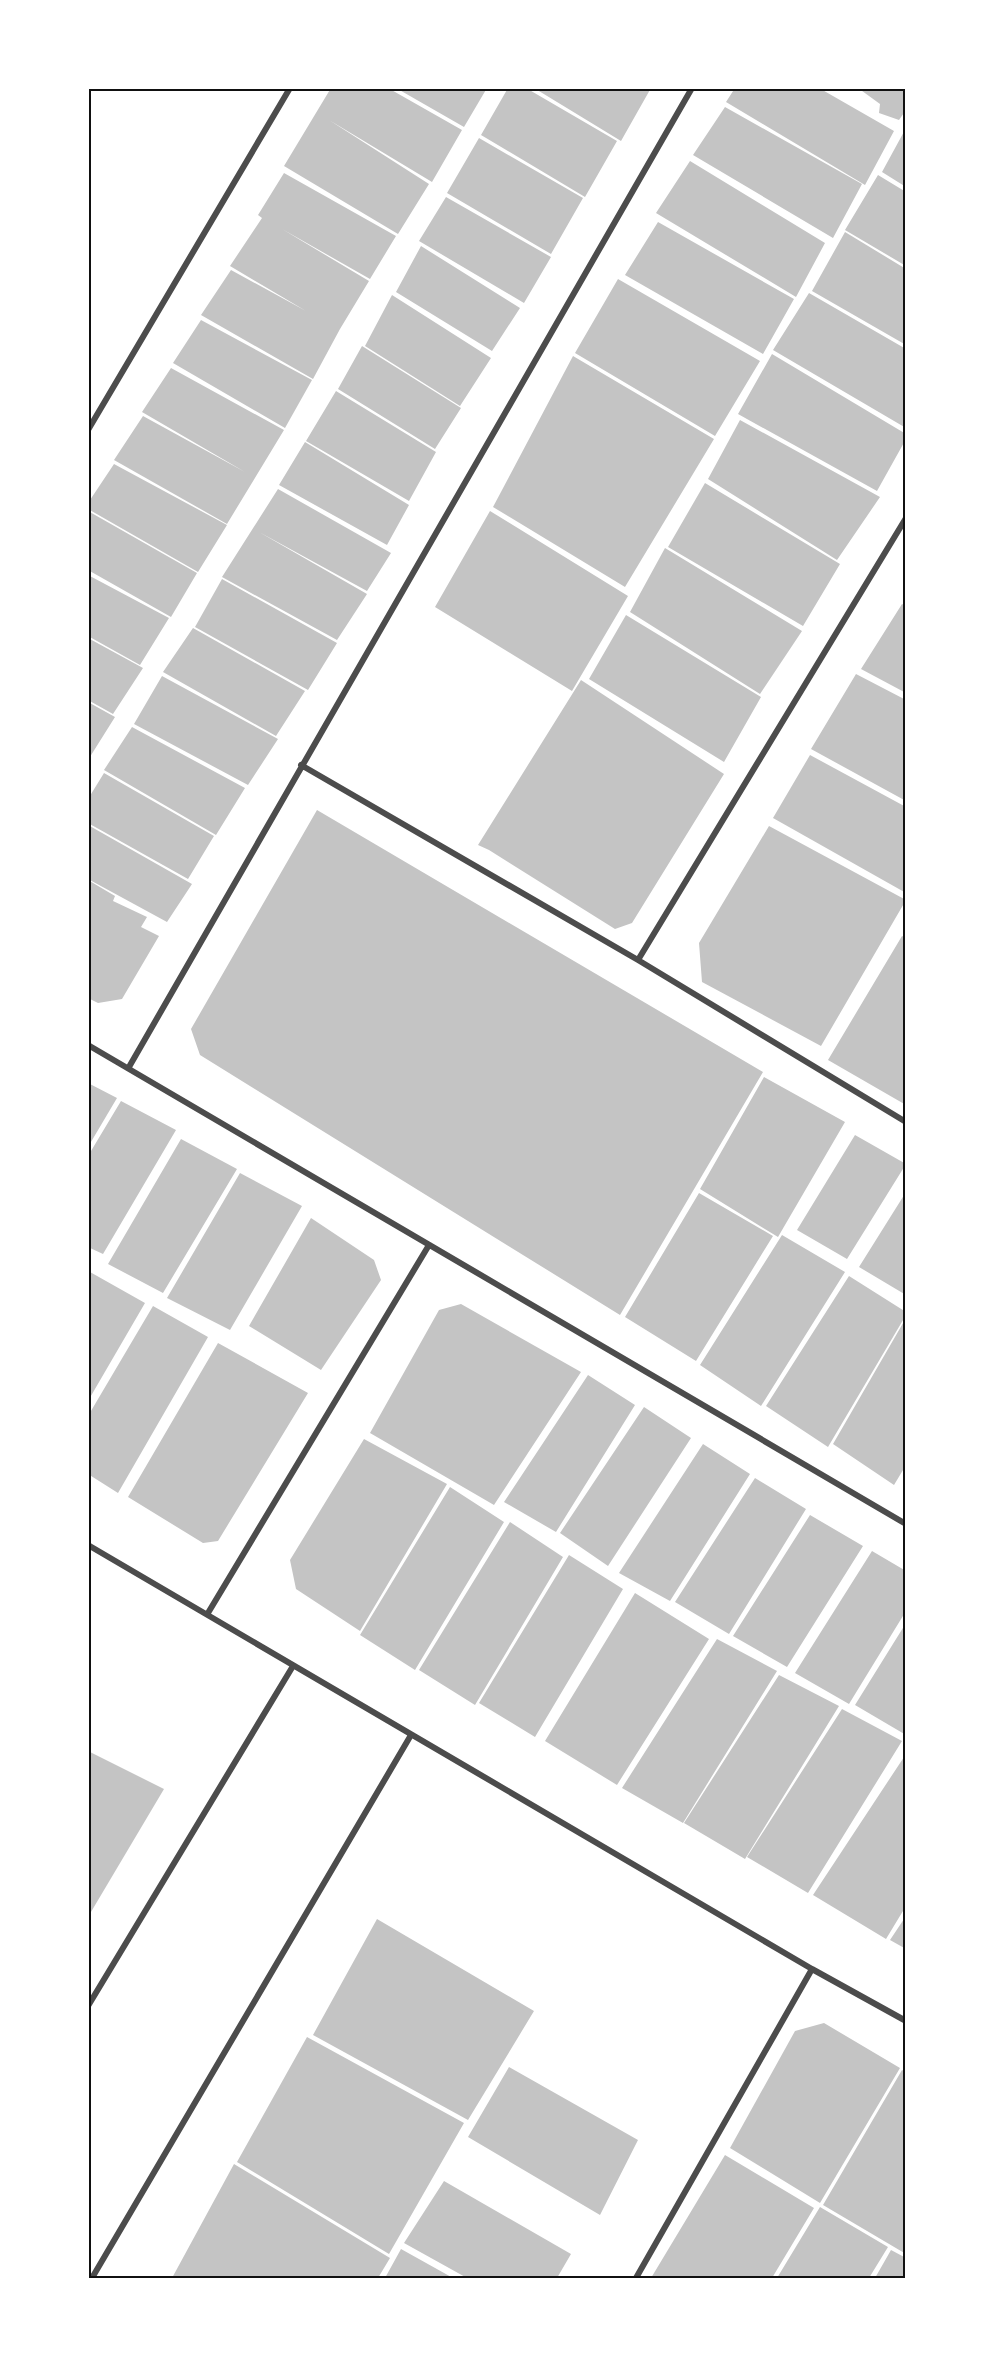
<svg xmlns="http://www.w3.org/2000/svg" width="994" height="2367" viewBox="0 0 994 2367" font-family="Roboto,sans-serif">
	<rect width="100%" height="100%" fill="#fff"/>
	<path fill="#c4c4c4" d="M331,88H388L462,130L432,182L329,120L429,184L398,234L284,166Z
		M396,88H487L464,127Z
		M508,88H526L617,141L585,197L481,135Z
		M534,88H651L621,141Z
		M735,88H819L894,131L865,185L726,102Z
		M858,88H906V110L899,120L879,113L880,104Z
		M725,107L862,184L833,238L693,155Z
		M906,128V187L882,172Z
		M479,138L583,198L551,254L447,193Z
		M690,161L825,243L796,297L656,213Z
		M284,173L396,236L370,279L282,229L369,281L340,329L313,379L201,315L231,270L306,311L230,266L262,218L258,215Z
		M878,175L906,192V266L845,230Z
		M446,197L551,257L524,303L419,241Z
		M658,222L794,299L763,354L625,275Z
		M845,232L906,269V345L812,291Z
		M421,246L520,308L492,351L396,292Z
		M618,279L760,361L715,436L575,353Z
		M809,293L906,349V428L773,350Z
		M392,295L491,358L460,406L365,346Z
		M201,320L312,380L285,428L173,363Z
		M362,346L461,408L435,449L338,389Z
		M772,354L906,434V439L877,491L738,414Z
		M573,356L714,439L625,587L493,507Z
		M171,368L284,430L227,524L114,460L143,416L245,472L142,412Z
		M336,391L436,452L409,501L306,441Z
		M740,420L880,497L837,560L708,479Z
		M305,442L409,505L387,545L279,485Z
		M114,464L227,525L198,572L88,509V503Z
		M705,483L840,564L803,626L668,547Z
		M278,489L391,553L367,591L259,532L367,594L337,640L222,577Z
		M88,511L197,573L171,617L88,570Z
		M490,511L628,596L572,691L435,607Z
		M665,548L802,631L760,694L630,612Z
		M88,575L169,618L140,665L88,636Z
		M222,579L337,643L308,690L195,627Z
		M902,604L906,606V693L861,669Z
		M626,615L761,697L724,762L589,679Z
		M193,628L305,691L276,736L163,672Z
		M88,638L143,668L113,714L88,700Z
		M856,674L906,700V801L811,749Z
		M162,676L278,739L248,785L134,724Z
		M581,680L724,774L632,923L615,929L489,850L478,845Z
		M88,702L115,717L88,760Z
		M132,727L245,788L216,835L104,770Z
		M810,755L906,807V893L773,818Z
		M104,773L214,836L188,879L88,823V799Z
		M317,810L763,1072L620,1315L200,1055L191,1029Z
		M88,825L192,884L167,922L88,879Z
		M769,826L906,900L821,1046L702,982L699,943Z
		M88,880L115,896L113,901L147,917L141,927L159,936L122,999L98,1003L88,998Z
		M902,936L906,938V1105L828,1060Z
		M764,1077L845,1122L778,1237L700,1189Z
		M88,1083L117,1098L88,1147Z
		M121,1101L176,1130L103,1254L88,1247V1156Z
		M855,1135L906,1164L847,1259L797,1230Z
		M181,1139L237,1169L163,1293L108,1264Z
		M240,1173L302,1206L230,1330L167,1298Z
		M906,1192V1295L859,1267Z
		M699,1193L773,1236L696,1361L625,1317Z
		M311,1218L374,1260L381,1280L321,1370L249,1326Z
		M782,1235L845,1272L761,1406L700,1365Z
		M90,1272L145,1303L88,1401V1275Z
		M849,1276L906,1312V1315L828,1447L766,1406Z
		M461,1304L581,1372L494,1505L370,1433L439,1310Z
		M153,1306L208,1337L118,1493L88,1474V1416Z
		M906,1318V1465L894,1485L833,1444Z
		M218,1343L308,1393L218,1541L203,1543L128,1497Z
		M588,1375L635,1405L556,1532L504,1502Z
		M644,1407L691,1438L608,1566L560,1533Z
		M364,1439L447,1484L360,1631L296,1589L290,1560Z
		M703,1444L750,1474L670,1601L619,1573Z
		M755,1478L806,1509L729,1634L675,1602Z
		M450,1487L504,1522L415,1670L360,1635Z
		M810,1515L863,1546L787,1667L733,1636Z
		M510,1522L563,1557L475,1705L419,1670Z
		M872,1551L906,1571V1611L849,1704L795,1673Z
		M569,1555L623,1589L535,1737L479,1703Z
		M635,1593L709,1639L617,1785L545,1741Z
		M906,1623V1735L855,1705Z
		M717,1639L777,1671L683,1823L622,1788Z
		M779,1675L839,1706L745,1859L684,1823Z
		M842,1709L902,1741L808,1893L747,1857Z
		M88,1751L164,1789L88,1917Z
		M906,1754V1906L886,1939L813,1895Z
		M906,1916V1949L890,1940Z
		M377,1919L534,2011L468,2120L313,2035Z
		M824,2023L900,2068L820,2203L730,2148L795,2031Z
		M307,2037L464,2123L389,2254L237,2162Z
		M509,2067L638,2140L600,2215L468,2137Z
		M902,2070L906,2072V2254L823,2205Z
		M725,2155L814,2208L772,2278H651Z
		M234,2164L390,2258L378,2278H172Z
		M444,2181L571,2254L557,2278H467L404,2243Z
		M820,2207L888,2247L869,2278H777Z
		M401,2249L453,2278H385Z
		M891,2250L906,2258V2278H875Z"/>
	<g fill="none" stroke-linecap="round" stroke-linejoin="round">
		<path stroke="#4c4c4c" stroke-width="6" d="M88,430L290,88
			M301,765L638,960L906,1122
			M638,960L906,518
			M88,1045L906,1524
			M129,1067L692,88
			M88,1545L812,1969L906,2021
			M208,1613L429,1245
			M88,2006L293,1666
			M92,2278L411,1735
			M636,2278L812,1969"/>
	</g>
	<rect width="994" height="2367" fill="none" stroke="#ffffff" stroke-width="180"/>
	<rect x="90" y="90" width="814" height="2187" fill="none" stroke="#111" stroke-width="2"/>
</svg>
